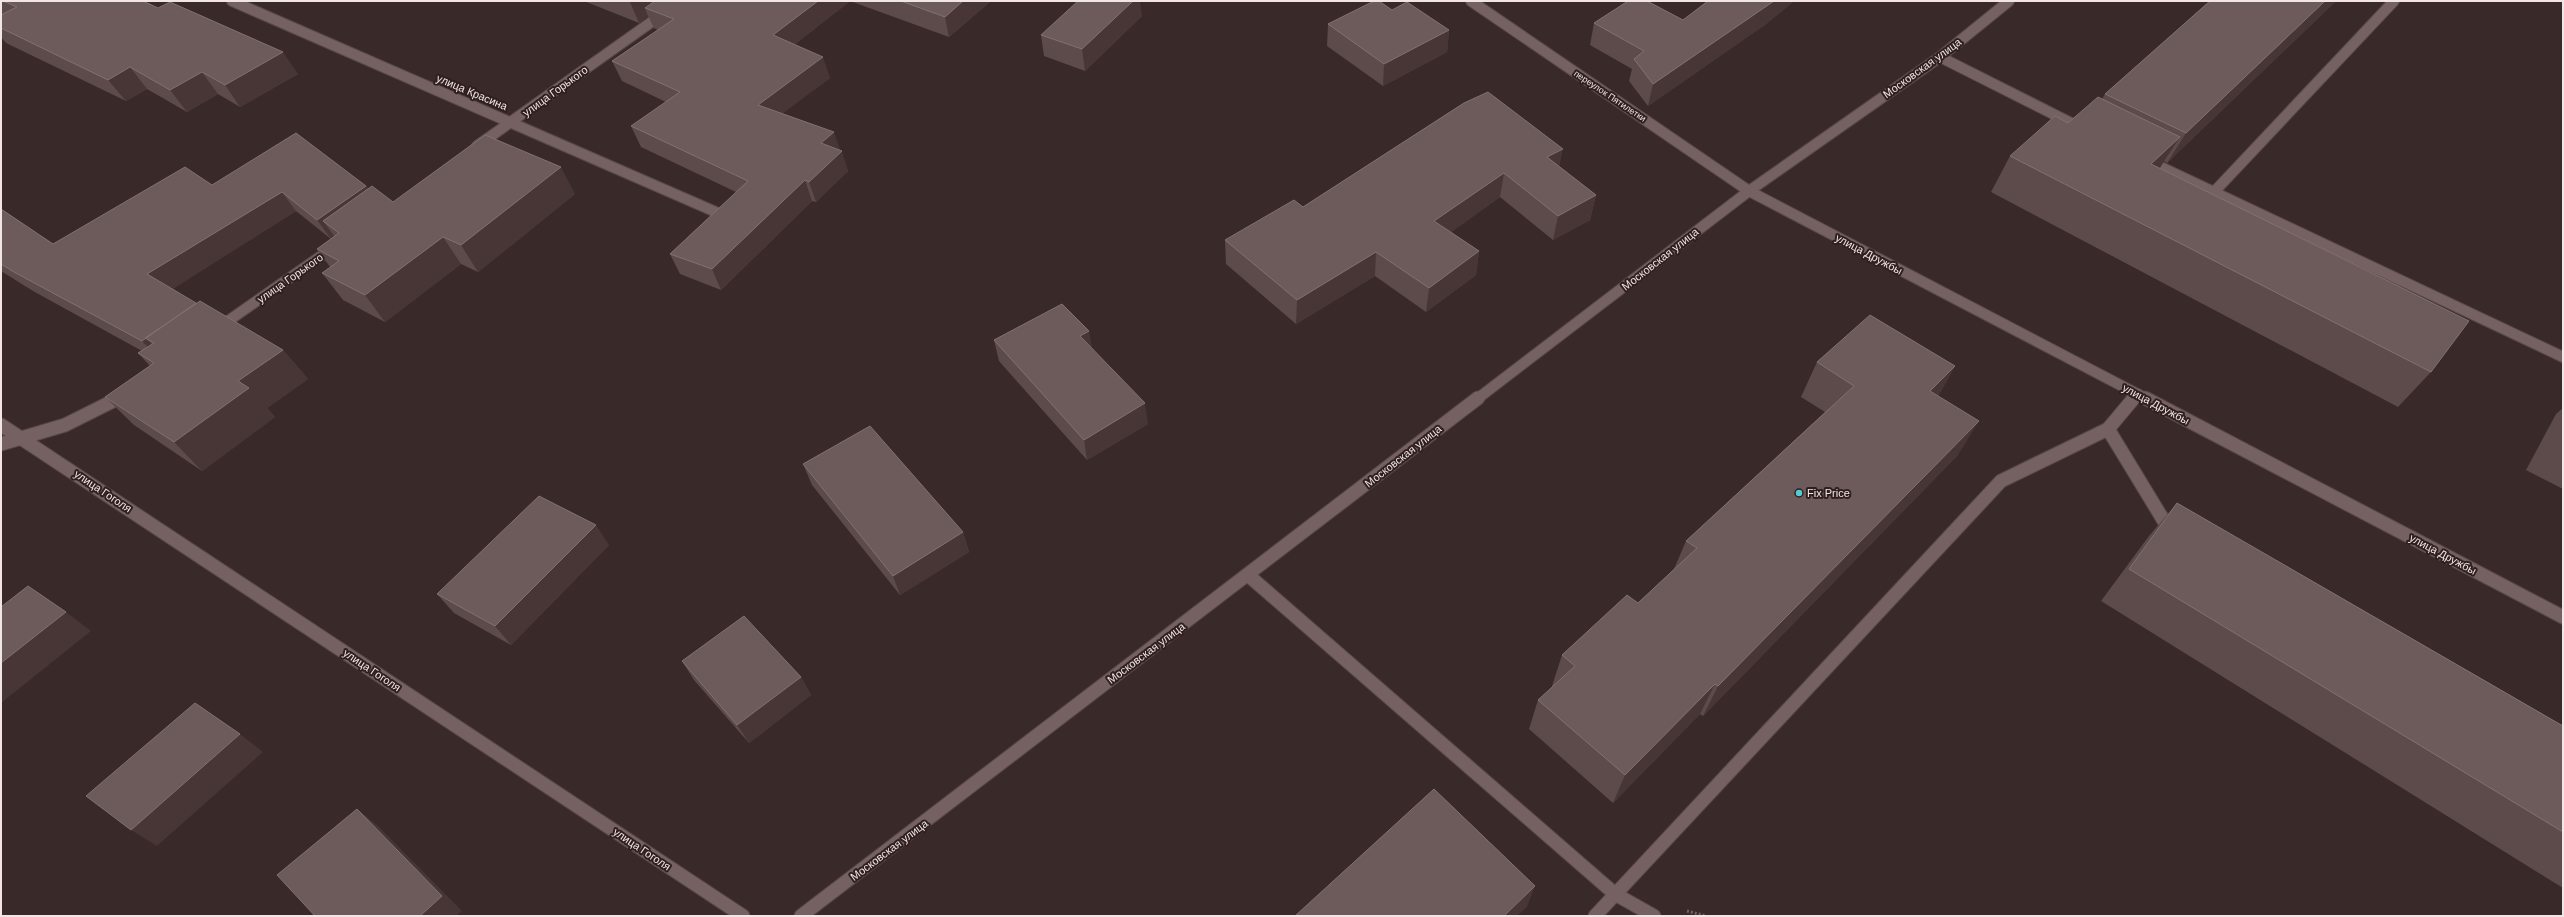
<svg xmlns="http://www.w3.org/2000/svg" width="2564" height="917" viewBox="0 0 2564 917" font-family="Helvetica,sans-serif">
	<rect width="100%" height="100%" fill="#3a2929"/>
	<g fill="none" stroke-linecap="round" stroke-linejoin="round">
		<defs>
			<path id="minor-far1" d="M232,1L725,216
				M1471,1L1749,191L2147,399
				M1940,57L2083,129
				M477,146L681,1
				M2146,160L2563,357
				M2213,193L2394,1
				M218,328L334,247
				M117,399L125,394
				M1477,399L1749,191L1940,57L2009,1
				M2134,399L2138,394"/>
			<path id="minor" d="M2145,398L2563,617
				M1,425L743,916
				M2108,429L2164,521L2176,528
				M1,444L65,425L119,398
				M1248,575L1615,894L1654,916
				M801,916L1478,398
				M1595,916L2001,481L2108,429L2134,398"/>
		</defs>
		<use href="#minor-far1" stroke="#574849" stroke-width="12"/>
		<use href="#minor" stroke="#574849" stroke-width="15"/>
		<path stroke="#726363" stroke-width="3" stroke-dasharray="2 2" stroke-linecap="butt" d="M1687,911L1706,916"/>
		<use href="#minor-far1" stroke="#756161" stroke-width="10"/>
		<use href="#minor" stroke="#756161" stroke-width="13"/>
	</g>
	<path fill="#5d4b4b" d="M1,1H143L298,74L240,107L218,94L187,112L147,89L126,101L6,43L1,37Z
		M584,1H991L949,37L850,1L794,45L830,78L782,113L840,150L848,171L816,202L812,201L721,290L680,274L670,254L736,192L641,147L631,126L666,102L622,81L612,61L658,30L654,28L648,16L639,23Z
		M1708,1H1794L1766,24L1648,106L1629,81L1632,69L1590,45L1594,23L1683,20Z
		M2210,1H2336L2167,163L2164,161L2160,168L2431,372L2398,407L1991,192L2010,156L2068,123L2102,99L2105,94Z
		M1392,10L1449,30L1447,52L1383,86L1327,46L1328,24Z
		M1142,16L1085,71L1044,56L1041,35Z
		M1464,103L1559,167L1596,195L1590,220L1553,240L1500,197L1451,232L1479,251L1476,275L1426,312L1375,276L1296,324L1226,264L1225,240L1303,207Z
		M212,185L366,186L369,189L393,202L575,194L478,272L461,264L385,322L343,300L322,273L330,267L317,249L331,239L296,211L172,289L196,303L283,350L308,379L267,408L275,417L202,471L134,425L105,397L150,366L138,353L142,351L33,291L1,271V209L53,244Z
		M994,340L1092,348L1148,424L1087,460L999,361Z
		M1817,362L1955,366L1938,396L1958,455L1703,716L1700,714L1613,803L1529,729L1538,700L1553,686H1552L1562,655L1638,603L1674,569L1686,541L1825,412L1801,397Z
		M2563,408V489L2526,470L2556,414Z
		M803,464L963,532L969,552L900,595L812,485Z
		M2177,503L2563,726V888L2101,601L2149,536Z
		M609,545L511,645L454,613L437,594Z
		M682,661L801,677L811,695L749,743L694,680Z"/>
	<path fill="#483636" d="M632,1H670L645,8L648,16L639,23L630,2Z
		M818,1H850L780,56L773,35Z
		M963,1H991L949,37L945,17Z
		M1133,1H1140L1142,16L1085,71L1082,49Z
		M1774,1H1794L1766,24L1648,106L1653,84Z
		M2325,1H2336L2167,163L2186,133Z
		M1449,30L1447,52L1383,86L1384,64Z
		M283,52L298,74L240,107L225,85Z
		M823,57L830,78L766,126L758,105Z
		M130,67L147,89L126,101L108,80Z
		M202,72L218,94L187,112L170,90Z
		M834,132L841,152L842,151L848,171L816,202L809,182L821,143Z
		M2180,137L2157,172L2151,164Z
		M1563,149L1558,173L1547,157Z
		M561,167L575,194L478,272L461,245Z
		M1504,173L1500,197L1432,246L1434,221Z
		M805,180L812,201L721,290L712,269Z
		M366,186L380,205L323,221L335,237L331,239L317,220Z
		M282,192L296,211L165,294L147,274Z
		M1596,195L1590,220L1553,240L1558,216Z
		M443,237L461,264L385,322L365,295Z
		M1479,251L1476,275L1426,312L1429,288Z
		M1376,252L1375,276L1296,324L1297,300Z
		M1089,331L1093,353L1080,336Z
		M146,338L164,357L160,360L142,341Z
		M283,350L308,379L267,408L275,417L202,471L174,442L238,381Z
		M1955,366L1935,401L1930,391Z
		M1145,403L1148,424L1087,460L1084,440Z
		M1979,421L1958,455L1703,716L1718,686Z
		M596,525L609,545L511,645L495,626Z
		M963,532L969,552L900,595L893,576Z
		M66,612L91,631L1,703V663Z
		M801,677L811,695L749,743L737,725Z
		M1715,684L1700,714L1613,803L1625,775Z
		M240,734L263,752L157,846L131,830Z
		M357,809L378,826L462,911L456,916H420Z
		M1535,886L1527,907L1517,916H1504Z"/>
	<path fill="#6d5b5b" stroke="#827171" d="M3,1H143L158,8L170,2L283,52L225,85L202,72L170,90L130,67L108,80L1,28V15L17,7Z
		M655,1H818L773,35L823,57L758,105L834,132L821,143L842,151L809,182L805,180L712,269L670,254L748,181L631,126L680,92L612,61L674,19L645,8Z
		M901,1H963L945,17Z
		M1078,1H1133L1082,49L1041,35Z
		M1374,1H1379L1392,10L1407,2L1449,30L1384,64L1328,24Z
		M1628,1H1647L1683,20L1708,1H1774L1653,84L1634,59L1644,51L1594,23Z
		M2210,1H2325L2186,133L2105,94Z
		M1488,92L1563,149L1547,157L1596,195L1558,216L1504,173L1434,221L1479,251L1429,288L1376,252L1297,300L1225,240L1294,200L1303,207L1464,103Z
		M2098,97L2180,137L2151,164L2469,321L2431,372L2010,156L2055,116L2068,123Z
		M296,133L366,186L317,220L282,192L147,274L196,303L142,341L14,272L1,264V209L53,244L185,167L212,185Z
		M485,135L561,167L461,245L443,237L365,295L322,273L339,261L317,249L339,233L323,221L372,186L393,202Z
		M200,301L283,350L238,381L249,388L174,442L105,397L154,363L138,353L154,343L145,338Z
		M1062,304L1089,331L1080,336L1145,403L1084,440L994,340Z
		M1870,315L1955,366L1930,391L1979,421L1718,686L1715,684L1625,775L1538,700L1575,666L1562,655L1627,595L1638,603L1697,548L1686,541L1854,386L1817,362Z
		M870,426L963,532L893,576L803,464Z
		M539,496L596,525L495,626L437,594Z
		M2177,503L2563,726V832L2129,569Z
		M28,586L66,612L1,663V607Z
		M744,616L801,677L737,725L682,661Z
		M195,703L240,734L131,830L86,796Z
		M1434,789L1535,886L1504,916H1295Z
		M357,809L442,896L420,916H315L277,875Z"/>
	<circle fill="#52ccd0" stroke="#301f1f" stroke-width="1.5" cx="1799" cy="493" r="4"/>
	<g text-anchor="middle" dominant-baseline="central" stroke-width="4" stroke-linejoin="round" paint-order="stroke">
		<g font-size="9" fill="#f1e5e5" stroke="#301f1f">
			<text transform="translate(1610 96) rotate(34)">переулок Пятилетки</text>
		</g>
		<g font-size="11" fill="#f1e5e5" stroke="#301f1f">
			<text transform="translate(1922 68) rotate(-36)">Московская улица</text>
			<text transform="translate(555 91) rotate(-36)">улица Горького</text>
			<text transform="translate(472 92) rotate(23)">улица Красина</text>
			<text transform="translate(1869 254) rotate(28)">улица Дружбы</text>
			<text transform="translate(1660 259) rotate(-38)">Московская улица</text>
			<text transform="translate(290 278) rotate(-35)">улица Горького</text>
			<text transform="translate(2156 404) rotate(28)">улица Дружбы</text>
			<text transform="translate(1403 456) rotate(-38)">Московская улица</text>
			<text transform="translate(103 491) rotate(34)">улица Гоголя</text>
			<text transform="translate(2443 554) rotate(28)">улица Дружбы</text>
			<text transform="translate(1146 653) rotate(-37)">Московская улица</text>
			<text transform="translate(372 670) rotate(34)">улица Гоголя</text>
			<text transform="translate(642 849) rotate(34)">улица Гоголя</text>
			<text transform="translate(889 850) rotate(-37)">Московская улица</text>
		</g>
		<g font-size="11" fill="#f1e5e5" stroke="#301f1f" text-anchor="start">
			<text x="1807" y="493">Fix Price</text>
		</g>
	</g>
	<rect width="2564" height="917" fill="none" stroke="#f1e5e5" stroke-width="4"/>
</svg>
